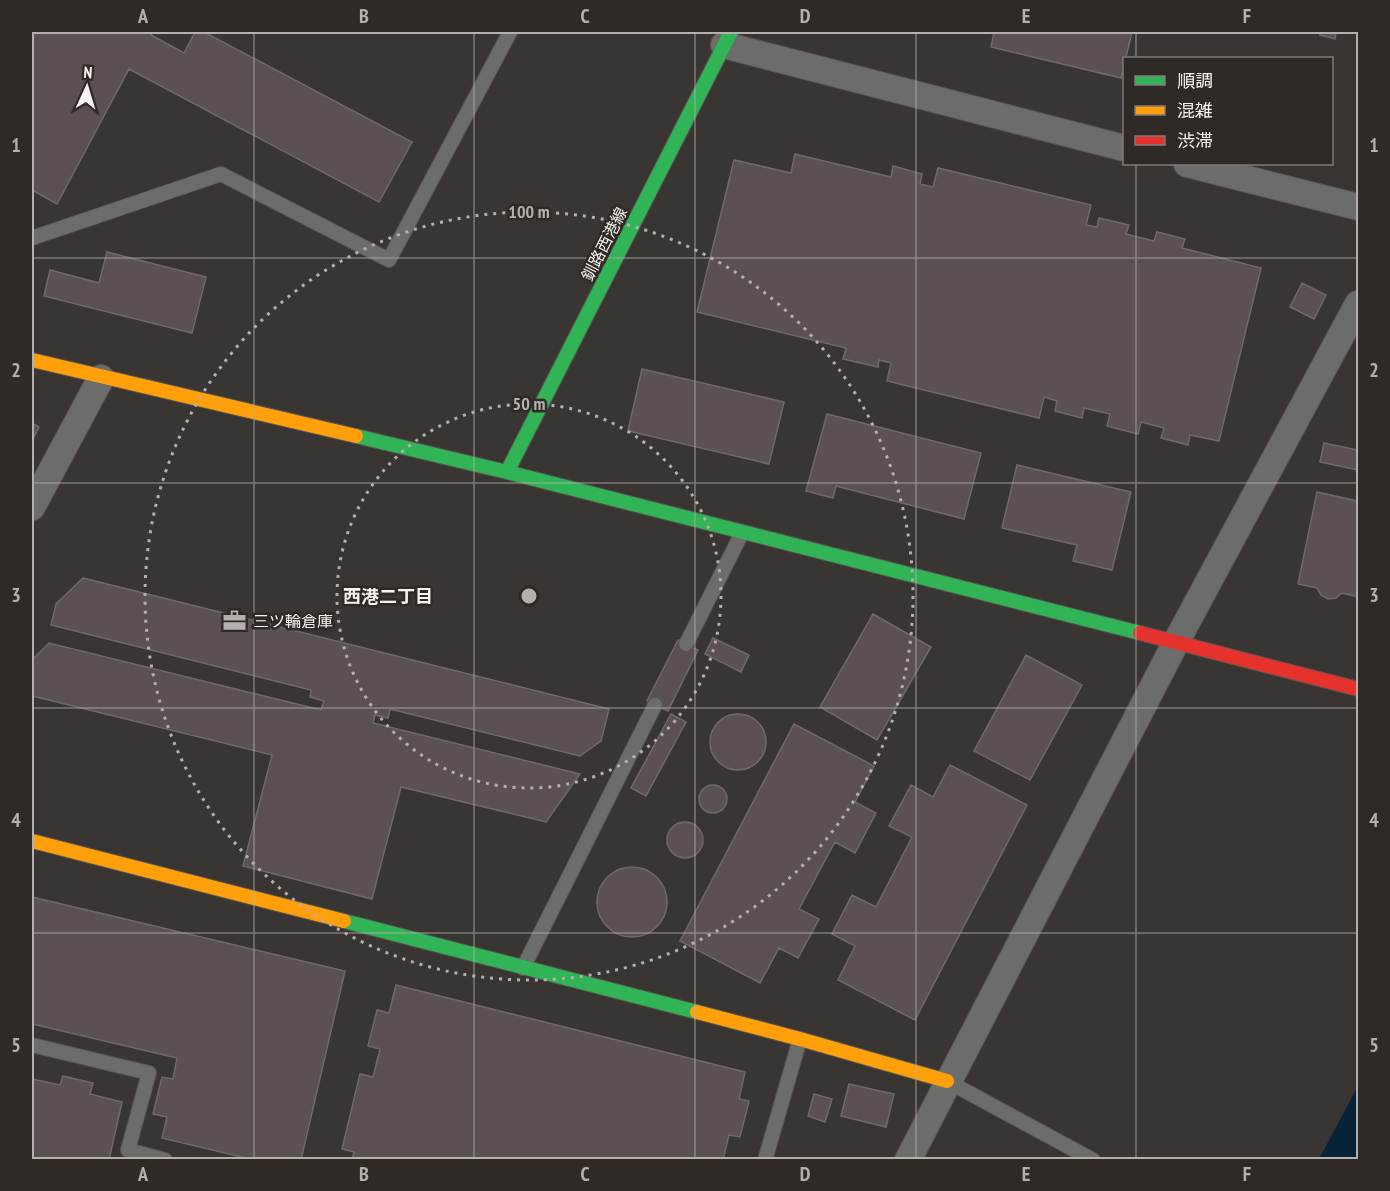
<svg xmlns="http://www.w3.org/2000/svg" width="1390" height="1191" viewBox="0 0 1390 1191" font-family="'PT Sans Narrow','Noto Sans JP',sans-serif">
	<rect width="100%" height="100%" fill="#383533"/>
	<path fill="#062337" d="M1358,1086V1159H1319Z"/>
	<path fill="#5b5052" stroke="#6d6a69" stroke-width="1.5" d="M32,32H153L151,35L184,53L195,32H204L412,142L379,202L129,69L57,204L32,190Z
		M994,32H1132L1121,78L991,47Z
		M1321,32H1336L1335,39L1320,35Z
		M795,154L891,177L893,166L922,174L920,184L933,187L938,168L1091,205L1086,225L1097,227L1099,218L1129,225L1126,234L1154,241L1157,232L1185,239L1182,248L1261,268L1219,441L1190,435L1188,445L1161,438L1164,428L1141,422L1138,434L1107,426L1110,414L1084,408L1082,418L1055,411L1057,401L1044,397L1039,418L887,381L891,363L879,360L878,367L843,359L846,348L697,312L734,160L791,173Z
		M107,252L206,277L192,333L44,296L50,270L99,283Z
		M1302,283L1326,295L1314,319L1290,307Z
		M642,369L784,402L769,464L628,431Z
		M827,414L981,453L964,519L836,486L833,498L806,491Z
		M32,423L39,427L32,441Z
		M1324,443L1358,450V470L1320,462Z
		M1017,465L1131,492L1112,570L1073,561L1077,545L1002,528Z
		M1317,492L1358,501V597L1342,593L1336,598L1328,599L1321,595L1317,588L1298,584Z
		M83,578L609,709L601,741L580,756L390,709L388,718L375,715L373,723L580,774L546,822L401,787L372,899L243,866L272,755L32,696V660L49,643L321,710L324,701L310,697L311,690L51,625L56,604Z
		M873,614L931,647L877,740L820,707Z
		M713,638L749,655L741,672L705,654Z
		M678,640L698,650L668,711L647,701Z
		M1026,655L1082,685L1030,780L974,751Z
		M710 742a28 28 0 1 1 56 0a28 28 0 1 1-56 0Z
		M671,714L686,722L646,796L631,788Z
		M794,724L874,766L855,802L876,813L855,853L835,842L799,909L819,919L798,958L779,948L760,983L680,941Z
		M950,765L1027,805L915,1020L838,980L855,946L832,934L852,895L876,907L912,837L889,826L911,785L933,797Z
		M699 799a14 14 0 1 1 28 0a14 14 0 1 1-28 0Z
		M667 840a18 18 0 1 1 36 0a18 18 0 1 1-36 0Z
		M597 902a35 35 0 1 1 70 0a35 35 0 1 1-70 0Z
		M32,897L345,971L301,1160H254L162,1138L167,1117L153,1114L162,1077L173,1079L177,1058L32,1024Z
		M396,985L745,1072L739,1099L749,1101L740,1137L729,1135L723,1160H352L354,1152L342,1149L360,1074L373,1077L380,1049L368,1046L377,1010L389,1013Z
		M63,1076L93,1083L90,1094L122,1102L109,1160H32V1079L60,1085Z
		M849,1084L894,1094L886,1127L841,1116Z
		M814,1094L832,1099L825,1122L808,1116Z"/>
	<g fill="none" stroke-linecap="round" stroke-linejoin="round">
		<defs>
			<path id="lane" d="M32,238L221,174L389,260L510,32
				M686,644L742,533
				M523,968L655,705
				M32,1045L149,1073L128,1150L165,1160
				M947,1081L1093,1160
				M765,1160L800,1039"/>
			<path id="street" d="M724,45L1124,148
				M1187,164L1358,207
				M32,507L101,378
				M908,1160L1175,644L1358,304"/>
			<path id="fast" d="M356,436L507,472L1140,633
				M507,472L731,32
				M344,921L697,1012"/>
			<path id="slow" d="M32,360L356,436
				M32,841L344,921
				M697,1012L800,1039L947,1081"/>
			<path id="jam" d="M1140,633L1358,689"/>
		</defs>
		<use href="#lane" stroke="#565352" stroke-width="16"/>
		<use href="#street" stroke="#565352" stroke-width="28"/>
		<use href="#fast" stroke="#565352" stroke-width="16"/>
		<use href="#slow" stroke="#565352" stroke-width="16"/>
		<use href="#jam" stroke="#565352" stroke-width="16"/>
		<use href="#lane" stroke="#6c6c6b" stroke-width="14"/>
		<use href="#street" stroke="#6c6c6b" stroke-width="26"/>
		<use href="#fast" stroke="#30b455" stroke-width="14"/>
		<use href="#slow" stroke="#ff9f0a" stroke-width="14"/>
		<use href="#jam" stroke="#e5322d" stroke-width="14"/>
	</g>
	<path fill="none" stroke="#b4b0ae" stroke-width="1.5" stroke-opacity="0.55" d="M254,32V1160M474,32V1160M695,32V1160M916,32V1160M1136,32V58M1136,164V1160M32,258H1358M32,483H1358M32,708H1358M32,933H1358"/>
	<g fill="none" stroke="#b4b0ae" stroke-width="3" stroke-dasharray="3 6">
		<circle cx="529" cy="596" r="192"/>
		<circle cx="529" cy="596" r="384"/>
	</g>
	<defs>
		<symbol id="office-bare" viewBox="-9 -9 18 18"><path d="M-6-3h4V-5.5h4V-3h4V5H-6ZM-1-4.5V-3h2v-1.5ZM-6 0V1H6V0Z" fill="#b4b0ae" stroke="#302a27" stroke-width="2.5" paint-order="stroke"/></symbol>
	</defs>
	<g fill-rule="evenodd">
		<use href="#office-bare" x="218" y="604" width="33" height="33"/>
	</g>
	<g text-anchor="middle" dominant-baseline="central" stroke-width="5" stroke-linejoin="round" paint-order="stroke">
		<g font-size="16" fill="#f7f3f1" stroke="#302a27">
			<text transform="translate(604 244) rotate(-63)">釧路西港線</text>
		</g>
		<g font-size="16" fill="#f7f3f1" stroke="#302a27" text-anchor="start">
			<text x="253" y="621">三ツ輪倉庫</text>
		</g>
		<g font-size="18" font-weight="bold" fill="#f7f3f1" stroke="#302a27">
			<text x="388" y="596">西港二丁目</text>
		</g>
	</g>
	<circle cx="529" cy="596" r="9" fill="#b4b0ae" stroke="#302a27" stroke-width="3"/>
	<g font-size="18" text-anchor="middle" font-weight="bold" fill="#b4b0ae" stroke="#302a27" stroke-width="5" stroke-linejoin="round" paint-order="stroke">
		<text x="529" y="218">100 m</text>
		<text x="529" y="410">50 m</text>
	</g>
	<rect width="1390" height="1191" fill="none" stroke="#302a27" stroke-width="66"/>
	<rect x="1123" y="57" width="210" height="108" fill="#302a27" stroke="#807a78" stroke-width="1.5"/>
	<rect x="1135" y="76" width="30" height="9" fill="#30b455" stroke="#807a78" stroke-width="1.5"/>
	<text x="1177" y="87" font-size="18" fill="#f7f3f1">順調</text>
	<rect x="1135" y="106" width="30" height="9" fill="#ff9f0a" stroke="#807a78" stroke-width="1.5"/>
	<text x="1177" y="117" font-size="18" fill="#f7f3f1">混雑</text>
	<rect x="1135" y="136" width="30" height="9" fill="#e5322d" stroke="#807a78" stroke-width="1.5"/>
	<text x="1177" y="147" font-size="18" fill="#f7f3f1">渋滞</text>
	<g transform="translate(87 87) rotate(4)" stroke="#302a27" stroke-width="4.5" paint-order="stroke">
	<path d="M0-4.5L10 22L0 15L-10 22Z" fill="#f7f3f1"/>
	<text y="-9" font-size="16" font-weight="bold" text-anchor="middle" fill="#f7f3f1">N</text>
	</g>
	<rect x="33" y="33" width="1324" height="1125" fill="none" stroke="#b4b0ae" stroke-width="2"/>
	<g font-size="20" text-anchor="middle" font-weight="bold" fill="#b4b0ae">
		<text x="143" y="23">A</text>
		<text x="364" y="23">B</text>
		<text x="585" y="23">C</text>
		<text x="805" y="23">D</text>
		<text x="1026" y="23">E</text>
		<text x="1247" y="23">F</text>
		<text x="16" y="152">1</text>
		<text x="1374" y="152">1</text>
		<text x="16" y="377">2</text>
		<text x="1374" y="377">2</text>
		<text x="16" y="602">3</text>
		<text x="1374" y="602">3</text>
		<text x="16" y="827">4</text>
		<text x="1374" y="827">4</text>
		<text x="16" y="1052">5</text>
		<text x="1374" y="1052">5</text>
		<text x="143" y="1181">A</text>
		<text x="364" y="1181">B</text>
		<text x="585" y="1181">C</text>
		<text x="805" y="1181">D</text>
		<text x="1026" y="1181">E</text>
		<text x="1247" y="1181">F</text>
	</g>
</svg>
